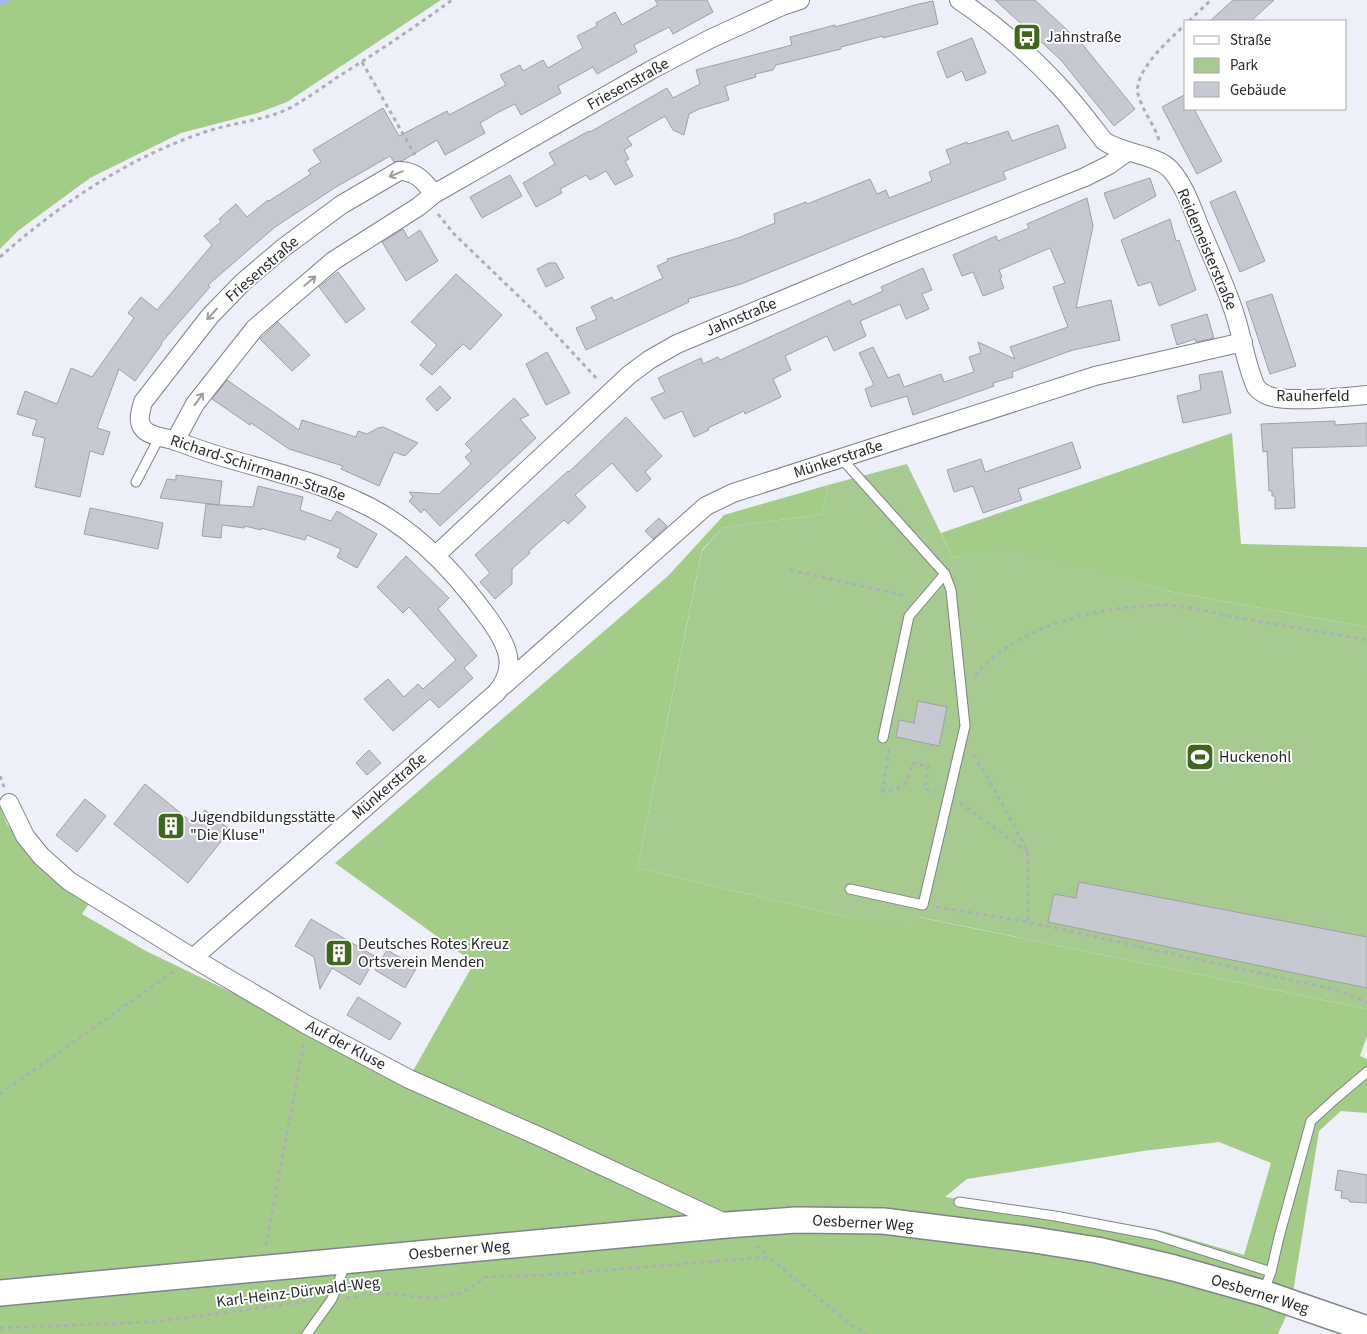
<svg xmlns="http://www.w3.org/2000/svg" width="1367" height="1334" viewBox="0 0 1367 1334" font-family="'Source Sans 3',sans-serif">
	<rect width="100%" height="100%" fill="#eef0f9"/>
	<path fill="#a7ca90" d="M907,464L953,558L1005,544L1167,591L1367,627V1009L919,917L915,932L842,916L637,868L702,551L722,528L822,514L828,485Z"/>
	<path fill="#a4cc89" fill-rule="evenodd" d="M0,0H441L287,102L258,113L181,133L90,178L19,230L0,249Z
		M1232,433L1241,544L1367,547V627L1167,591L1005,545L953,558L941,533Z
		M828,485L822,514L722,528L702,550L637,868L842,916L914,931L918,917L1367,1009V1036L1360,1056L1367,1059V1113L1341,1111L1319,1131L1291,1305L1278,1334H0V805L7,824L37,861L90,902L82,914L146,951L409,1078L474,963L335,863L668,576L724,515ZM1219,1142L1271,1163L1244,1255L1163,1231L1046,1210L945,1197L967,1179L1143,1151Z"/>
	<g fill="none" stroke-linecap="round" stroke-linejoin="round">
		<path stroke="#a4b5f9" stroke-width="6" d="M0,2L7,0"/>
	</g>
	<path fill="#c7c9d2" stroke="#9ea0a8" d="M655,0H707L713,12L673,34L669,27L634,45L637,52L597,74L593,67L558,86L561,93L521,115L515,104L497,113L480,123L485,133L445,155L437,140L402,161L394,162L390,156L336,187L275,227L208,285L210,287L161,343L162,344L135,381L119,369L97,428L110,432L103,455L90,451L80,497L35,487L45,438L32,435L37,420L17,414L25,391L57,404L71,368L92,377L134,318L128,313L141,297L157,310L212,245L204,236L221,222L219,219L236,204L247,217L268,200L269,201L311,174L308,170L321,162L313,150L383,108L399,136L447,111L449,115L506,85L500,75L520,65L523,71L543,60L548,68L583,48L577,36L597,26L596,23L615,12L622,25L658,5Z
		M995,0H1035L1082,44L1135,109L1114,126L1061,60Z
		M1233,0H1274L1251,21H1210Z
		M933,1L938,24L883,38V36L841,47V49L776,65L773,70L755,74L756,77L725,86L729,100L699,109L689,114L684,135L673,130L665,116L627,138L632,145L624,150L629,159L625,161L633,176L615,185L606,171L590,180L586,175L560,189L562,193L536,207L523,183L555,164L549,153L567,143L589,131L590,132L667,88L673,98L700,84L696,70L792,45L790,37L835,25V27L919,4Z
		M972,38L986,73L966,81L962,71L947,78L937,52Z
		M1186,94V109H1194L1222,161L1197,174L1162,107Z
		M1058,125L1066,148L1003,172L1006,179L879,228L741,284L688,299L689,302L586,350L576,328L597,319L591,307L612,297L614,301L663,278L657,266L668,261L667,259L738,238L775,223L774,214L806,202L807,204L870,179L877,194L886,190L889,198L932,181L929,172L951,163L946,150L967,142L968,144L1008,131L1012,141Z
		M510,175L522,196L482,218L470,197Z
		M1150,178L1156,196L1114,219L1104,193Z
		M1235,191L1265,261L1240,272L1210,202Z
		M1087,198L1093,226L1076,308L1111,300L1120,340L1073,350L1012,372L1013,377L993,383L994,386L913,415L907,396L871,407L865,389L874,385L859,353L873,347L888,378L899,374L904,387L941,374L944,382L974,372L969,357L981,353L978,342L1015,359L1010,347L1068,327L1053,287L1065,283L1050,248L999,270L1002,277L1000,278L1004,288L983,296L973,272L962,276L953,255L996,236L998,241L1029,228L1027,224Z
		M1170,219L1176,241L1179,240L1196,290L1159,306L1151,282L1138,286L1121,240Z
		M403,229L408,238L420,230L438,261L406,281L382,242Z
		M549,263H556L564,278L546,287L537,269Z
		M923,268L932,290L922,294L929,309L906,319L900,304L860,321L866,336L834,351L827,336L785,356L791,370L773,379L781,397L745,414L744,411L708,428L709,430L694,437L682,411L664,419L651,398L665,392L658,378L701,358L703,364L718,357L720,360L850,300L852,305L883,291L881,287Z
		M338,272L365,309L346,323L319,287Z
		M456,274L502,315L470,350L463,344L432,375L420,365L437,345L411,322Z
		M1272,294L1296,366L1270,374L1246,302Z
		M1207,314L1214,338L1196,342L1195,339L1177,345L1171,325Z
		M278,322L310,355L292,371L260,339Z
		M547,352L570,393L546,405L526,364Z
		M1222,371L1231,413L1183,423L1177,396L1201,390L1199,375Z
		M227,380L299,430L302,420L356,437L358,431L367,434L378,428L383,427L418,443L405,456L394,452L379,486L341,469L343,466L289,449L251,423L250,425L212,399Z
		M440,386L451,398L437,411L426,399Z
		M514,398L529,415L520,419L536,438L440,526L424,509L421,513L409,501L413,497L409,492L439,494L471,464L465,457L472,451L465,444Z
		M626,417L662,456L645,472L651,479L637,492L612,463L575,495L586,507L568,524L564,520L529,551L530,553L512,569V584L495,599L480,582L490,573L475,555L568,471L569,472Z
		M1335,421V425L1367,423V446L1292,448L1295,508L1275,509V496H1272V491H1269L1267,451L1263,452L1261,424Z
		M1072,442L1081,468L1018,489L1022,500L983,513L973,486L954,492L947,470L981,459L985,472Z
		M176,475L222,481L219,505L160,498L167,479L176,480Z
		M258,486L303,497L300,510L331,521L337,511L377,534L357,568L337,557L341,549L307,535L305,540L261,528V530L245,526L244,528L222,525L221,538L202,536L206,504L253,507Z
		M90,508L163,523L158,549L84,534Z
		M659,518L667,526L653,539L645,531Z
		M406,556L449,598L438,609L477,656L464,668L473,678L439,708L430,699L393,731L364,699L388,679L404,697L418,684L423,689L456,660L409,607L403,613L377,587Z
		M918,701L947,707L939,746L896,737L899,720L914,723Z
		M369,750L381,763L367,775L356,763Z
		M145,784L194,824L205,810L230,830L188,883L114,824Z
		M85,799L106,816L77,852L56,835Z
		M1079,882L1367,937V988L1048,922L1054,894L1076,898Z
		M311,919L376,957L360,985L332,968L320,989L314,957L295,946Z
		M387,950L417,967L405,988L375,970Z
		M358,997L401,1023L390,1040L347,1015Z
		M1338,1170L1367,1175V1203L1350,1202L1348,1199L1341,1198L1342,1191L1335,1190Z"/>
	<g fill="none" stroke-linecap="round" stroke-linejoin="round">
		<defs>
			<path id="lane" d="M841,458L945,574L951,590L965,726L923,905L850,889
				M136,482L160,436
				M883,738L909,616L945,574
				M959,1202L1055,1216L1155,1235L1271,1272
				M1263,1293L1271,1272L1279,1237L1311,1121L1335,1099L1367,1072
				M307,1334L332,1299L346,1262"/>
			<path id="street" d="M959,0C996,25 1030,54 1060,87C1076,104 1090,123 1104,141C1123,154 1155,154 1170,169C1183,183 1191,205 1198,223C1211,254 1226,286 1236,318C1243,341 1246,365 1256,387C1259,391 1264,394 1269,396C1290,403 1343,397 1367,395
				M175,441L195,404L255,328L333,261L418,207L434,194L651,70L710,39L782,6L800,0
				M436,555L629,375L649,360L677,344L892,254L1085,177L1109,165L1127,152
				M504,685L706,506L733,493L1095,376L1243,342
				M9,803L25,836L41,856L69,881L193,958L307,1025L409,1079L545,1139L727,1224
				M193,958L496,693C519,667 507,644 489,619C454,570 411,524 355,500C318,483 279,473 240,462C218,456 197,449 176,441C167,438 154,437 147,432C136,425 140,413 143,402L210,316L243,282L283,248L341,205L399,171C416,171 424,181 434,194"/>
			<path id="secondary" d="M0,1293L727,1225L796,1220L883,1221L1028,1239L1097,1250L1174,1268L1263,1293L1367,1329"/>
		</defs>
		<use href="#lane" stroke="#7f8289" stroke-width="11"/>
		<use href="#street" stroke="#7f8289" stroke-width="20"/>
		<use href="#secondary" stroke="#7f8289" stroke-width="28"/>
		<path stroke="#adafb6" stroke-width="3" stroke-dasharray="4 4" stroke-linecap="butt" d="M1189,21L1211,0
			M362,62L415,155
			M1159,140C1154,124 1142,110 1138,94C1133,71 1171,38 1186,24
			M438,214L454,234L537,314L598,380
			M0,257C60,204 129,157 205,132C234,122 265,121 292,107C307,98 322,88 336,78C376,53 415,27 452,0
			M790,570L907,596
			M975,676C1017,624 1101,606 1165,605C1182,605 1211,612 1228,616C1275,624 1321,632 1367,640
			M889,749L883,791C907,789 906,784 912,763L928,766L925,789L935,791
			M973,755L988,778L1028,852V922
			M0,776L4,787
			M960,803L1028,852
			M936,907L1028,922L1337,990L1367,1002
			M0,1094L177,969
			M266,1245L304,1043
			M756,1246L768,1256
			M346,1298L378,1293L432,1298L462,1293L486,1277L545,1275L769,1257L850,1324L866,1334
			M0,1328L152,1322L313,1301"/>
		<use href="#lane" stroke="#fff" stroke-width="9"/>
		<use href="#street" stroke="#fff" stroke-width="18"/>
		<use href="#secondary" stroke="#fff" stroke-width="25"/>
	</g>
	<defs><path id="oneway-shaft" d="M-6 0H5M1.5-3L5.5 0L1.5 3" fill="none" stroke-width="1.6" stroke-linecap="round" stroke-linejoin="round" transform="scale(1.25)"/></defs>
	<g stroke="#9e9ea0">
		<use href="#oneway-shaft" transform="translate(396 174) rotate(158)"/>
		<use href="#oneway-shaft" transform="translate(310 281) rotate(-40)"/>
		<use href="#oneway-shaft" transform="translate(212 314) rotate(133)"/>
		<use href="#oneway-shaft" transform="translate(199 399) rotate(-54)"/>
	</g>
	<defs>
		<symbol id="bus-square" viewBox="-11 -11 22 22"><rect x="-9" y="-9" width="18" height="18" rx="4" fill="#40651f" stroke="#fff"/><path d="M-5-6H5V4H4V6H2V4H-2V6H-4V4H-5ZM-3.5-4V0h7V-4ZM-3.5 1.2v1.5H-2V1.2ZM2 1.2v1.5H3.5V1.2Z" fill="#fff"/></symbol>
		<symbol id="stadium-square" viewBox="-11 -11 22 22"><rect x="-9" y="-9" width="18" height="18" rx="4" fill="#40651f" stroke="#fff"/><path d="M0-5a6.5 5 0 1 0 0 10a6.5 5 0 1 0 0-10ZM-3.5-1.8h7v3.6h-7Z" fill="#fff"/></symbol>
		<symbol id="building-square" viewBox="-11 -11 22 22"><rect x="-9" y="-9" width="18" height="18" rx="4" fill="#40651f" stroke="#fff"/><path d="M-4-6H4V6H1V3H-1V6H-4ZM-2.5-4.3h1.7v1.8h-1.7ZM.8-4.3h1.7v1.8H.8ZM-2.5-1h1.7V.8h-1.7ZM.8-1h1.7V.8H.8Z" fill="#fff"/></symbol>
	</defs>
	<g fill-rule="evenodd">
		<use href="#bus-square" x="1011" y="21" width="32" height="32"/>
		<use href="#stadium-square" x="1184" y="741" width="32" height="32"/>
		<use href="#building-square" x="155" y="810" width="32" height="32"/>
		<use href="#building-square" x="323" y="937" width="32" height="32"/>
	</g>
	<g text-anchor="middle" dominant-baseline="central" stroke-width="4" stroke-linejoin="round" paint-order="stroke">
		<g font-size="16" fill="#27282b" stroke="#fff" text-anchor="start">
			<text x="1046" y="37">Jahnstraße</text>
			<text x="1219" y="757">Huckenohl</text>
			<text x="190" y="817">Jugendbildungsstätte<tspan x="190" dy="18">"Die Kluse"</tspan></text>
			<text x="358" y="944">Deutsches Rotes Kreuz<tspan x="358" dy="18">Ortsverein Menden</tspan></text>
		</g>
		<g font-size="16" fill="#27282b" stroke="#fff">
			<text transform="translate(628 84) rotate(-29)">Friesenstraße</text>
			<text transform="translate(1207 249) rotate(67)">Reidemeisterstraße</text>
			<text transform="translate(262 269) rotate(-41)">Friesenstraße</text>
			<text transform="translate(741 317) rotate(-23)">Jahnstraße</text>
			<text x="1313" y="396">Rauherfeld</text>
			<text transform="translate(838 459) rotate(-18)">Münkerstraße</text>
			<text transform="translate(258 468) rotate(18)">Richard-Schirrmann-Straße</text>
			<text transform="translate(389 786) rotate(-41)">Münkerstraße</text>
			<text transform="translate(346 1045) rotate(28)">Auf der Kluse</text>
			<text transform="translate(863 1223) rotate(3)">Oesberner Weg</text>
			<text transform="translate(459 1250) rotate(-5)">Oesberner Weg</text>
			<text transform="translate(298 1292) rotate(-7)">Karl-Heinz-Dürwald-Weg</text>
			<text transform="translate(1260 1294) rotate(17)">Oesberner Weg</text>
		</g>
	</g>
	<rect x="1184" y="20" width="162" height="90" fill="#ffffff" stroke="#a9a9aa"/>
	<rect x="1194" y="36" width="25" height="8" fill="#ffffff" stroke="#a9a9aa"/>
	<text x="1230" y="45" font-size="15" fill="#27282b">Straße</text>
	<rect x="1194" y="58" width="25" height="15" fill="#a7ca90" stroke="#a9a9aa"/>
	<text x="1230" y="70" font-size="15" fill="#27282b">Park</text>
	<rect x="1194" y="82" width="25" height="15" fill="#c7c9d2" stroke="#a9a9aa"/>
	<text x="1230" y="95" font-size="15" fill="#27282b">Gebäude</text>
</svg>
